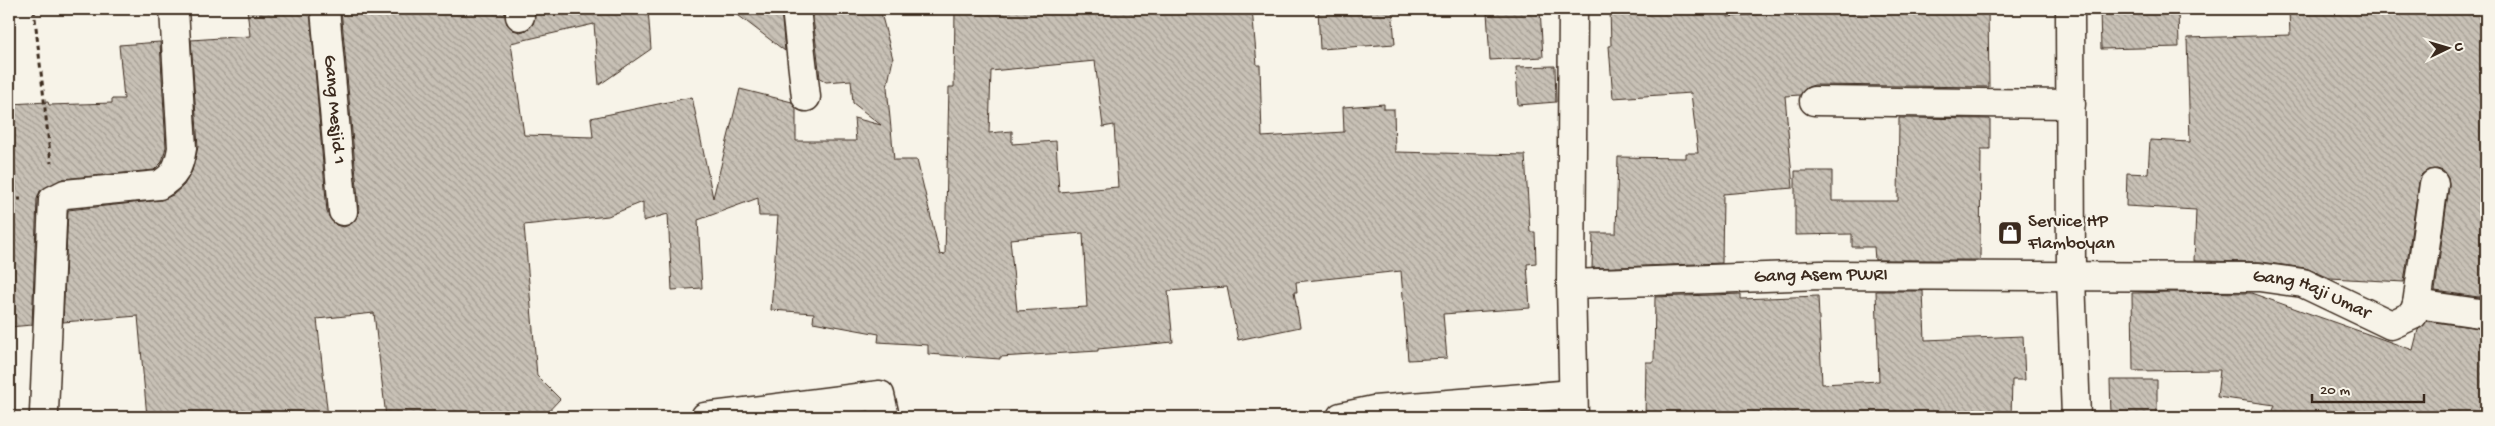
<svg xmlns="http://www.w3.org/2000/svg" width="2495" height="426" viewBox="0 0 2495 426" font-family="'Gochi Hand',sans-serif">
	<defs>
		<pattern id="building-back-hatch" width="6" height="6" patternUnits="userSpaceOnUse" patternTransform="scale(1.25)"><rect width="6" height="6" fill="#c8c1b6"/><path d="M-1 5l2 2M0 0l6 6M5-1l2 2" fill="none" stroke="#a49d93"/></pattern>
	</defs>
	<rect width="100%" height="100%" fill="#f7f3e8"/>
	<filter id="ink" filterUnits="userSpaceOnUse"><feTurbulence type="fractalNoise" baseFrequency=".02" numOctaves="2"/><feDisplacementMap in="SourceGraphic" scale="10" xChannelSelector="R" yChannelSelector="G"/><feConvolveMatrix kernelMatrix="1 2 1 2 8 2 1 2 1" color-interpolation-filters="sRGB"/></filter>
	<g filter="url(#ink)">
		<path fill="url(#building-back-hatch)" stroke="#3b2a1e" fill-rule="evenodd" d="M247,9H310L327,212L331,220L336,225L344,227L352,223L357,217L359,210L341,9H504L507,24L513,30L520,32L527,30L533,24L536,9H648L651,49L599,85L594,24L511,43L524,135L593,137L591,118L692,97L713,198L740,89L792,102L796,108V141H856L854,118L881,125L853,103L851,80L826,82L820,78L812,9H880L893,59L887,87L894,160H917L940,255L945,254L949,87H954L955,9H1252L1257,65H1260L1262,137L1344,132L1343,107L1384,104V109H1394L1395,152L1525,155L1530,232H1535L1536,263L1527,264L1530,308L1443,314L1447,358L1408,360L1401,271L1296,282L1297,292H1294L1300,327L1238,340L1227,287L1168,291L1173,342L1098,349V351L1000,357V359L928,354V345L878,342L879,334L813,322L814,313L771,310L778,216H759L758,198L698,220L702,288L672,290L668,214L643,221V202L608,216L524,225L537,376L560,399L543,417H386L374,313L317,319L328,417H147L138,316L63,322L68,210L161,200L173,195L184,185L192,171L198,147L191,40L250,36ZM1095,61L1103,127L1114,125L1118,187L1059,192L1056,141L1012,144V131L989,133L991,71ZM1083,233L1087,307L1017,311L1010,239Z
			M730,9H781L785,51Z
			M1318,9H1392L1395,44L1320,49Z
			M1540,9L1543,57L1490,60L1487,12Z
			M1610,9H1728V17L1807,9H1988L1989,87L1814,85L1806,88L1800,95L1785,96L1793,188L1723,194L1722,263L1592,268L1593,233H1616L1618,157L1686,158V153H1698L1691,93L1613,98L1609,46H1611Z
			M2100,9H2178L2179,47L2101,49Z
			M2334,9H2486V298L2435,291L2449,186L2448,178L2443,171L2437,169L2428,170L2421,175L2419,182L2404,282L2330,278L2305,268L2261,262L2194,261L2196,210L2126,206L2127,173L2148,174L2150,140L2190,142L2187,38L2290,35L2289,10Z
			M160,42L166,147L162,162L154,170L63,179L40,191L37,199L32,325L9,327V189H16L10,104L48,102L49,105L112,103V99H124L119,45Z
			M1555,66L1556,102L1518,105L1516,67Z
			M1899,118L1990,119V149H1981L1980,260H1875L1874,247H1852V234L1795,235V171H1832V201H1898Z
			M1876,291H1923L1925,340L2023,336L2025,380H2012L2011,417H1937V415L1645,417L1646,362H1654L1655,297L1741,294V299L1818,296L1822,384L1879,381Z
			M2171,292L2251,293L2413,350L2418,330L2427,321L2486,329V417H2271L2275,405L2217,397L2220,370L2133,371L2132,293Z
			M2110,380H2157V415L2111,416Z"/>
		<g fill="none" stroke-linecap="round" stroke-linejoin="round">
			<defs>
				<g id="street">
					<path id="s1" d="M325,9L343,211"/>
					<path d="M796,9L806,97"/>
					<path d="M1573,9L1571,284L1574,417"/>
					<path d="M520,16V9"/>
					<path d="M1814,101L2071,104"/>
					<path id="s2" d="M1571,284L1821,275L2259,277L2303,283L2391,325L2413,315L2417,304L2434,184"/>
					<path d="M2417,304L2486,314"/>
					<path d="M44,412L53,200L65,194L159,185C175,176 179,167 182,148L174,9"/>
					<path d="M705,417L880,395L885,417"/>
					<path d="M1341,417L1374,410L1573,394"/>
				</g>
				<path id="primary" d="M2070,9L2071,277L2076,417"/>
			</defs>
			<use href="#street" stroke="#3b2a1e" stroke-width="31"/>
			<use href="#primary" stroke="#3b2a1e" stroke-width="31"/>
			<path stroke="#3b2a1e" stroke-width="3" stroke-dasharray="5 4" stroke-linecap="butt" d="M34,9L51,163
				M9,199H21"/>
			<use href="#street" stroke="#f7f3e8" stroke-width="28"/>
			<use href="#primary" stroke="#f7f3e8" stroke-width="28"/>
		</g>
	</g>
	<defs>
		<symbol id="shop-square" viewBox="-11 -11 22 22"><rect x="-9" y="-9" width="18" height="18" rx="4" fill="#3b2a1e" stroke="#f7f3e8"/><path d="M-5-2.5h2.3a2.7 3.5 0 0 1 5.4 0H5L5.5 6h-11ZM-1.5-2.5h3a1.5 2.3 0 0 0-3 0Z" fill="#fff"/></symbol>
	</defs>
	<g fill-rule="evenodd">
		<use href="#shop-square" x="1996" y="219" width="28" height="28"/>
	</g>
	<g text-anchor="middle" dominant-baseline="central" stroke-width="4.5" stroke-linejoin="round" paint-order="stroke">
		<g font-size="19" fill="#3b2a1e" stroke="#f7f3e8">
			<text stroke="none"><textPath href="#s1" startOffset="101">Gang Mesjid 1</textPath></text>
			<text stroke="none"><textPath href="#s2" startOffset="250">Gang Asem PWRI</textPath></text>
			<text stroke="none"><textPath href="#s2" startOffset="744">Gang Haji Umar</textPath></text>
		</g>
		<g font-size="19" fill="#3b2a1e" stroke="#f7f3e8" text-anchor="start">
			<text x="2028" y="222">Service HP<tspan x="2028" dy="22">Flamboyan</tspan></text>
		</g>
	</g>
	<rect width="2495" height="426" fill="none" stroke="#f7f3e8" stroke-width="30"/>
	<rect x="15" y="15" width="2465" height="396" fill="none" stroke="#3b2a1e" stroke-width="2" filter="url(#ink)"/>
	<g transform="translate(2448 48) rotate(85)" stroke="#f7f3e8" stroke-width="4" paint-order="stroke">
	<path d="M0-4L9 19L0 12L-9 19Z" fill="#3b2a1e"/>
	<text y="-8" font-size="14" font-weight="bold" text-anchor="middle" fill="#3b2a1e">U</text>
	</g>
	<path d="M2312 394v8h112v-8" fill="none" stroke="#3b2a1e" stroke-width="2.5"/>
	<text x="2320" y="394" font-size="15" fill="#3b2a1e" stroke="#f7f3e8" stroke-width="4" paint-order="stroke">20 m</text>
</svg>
